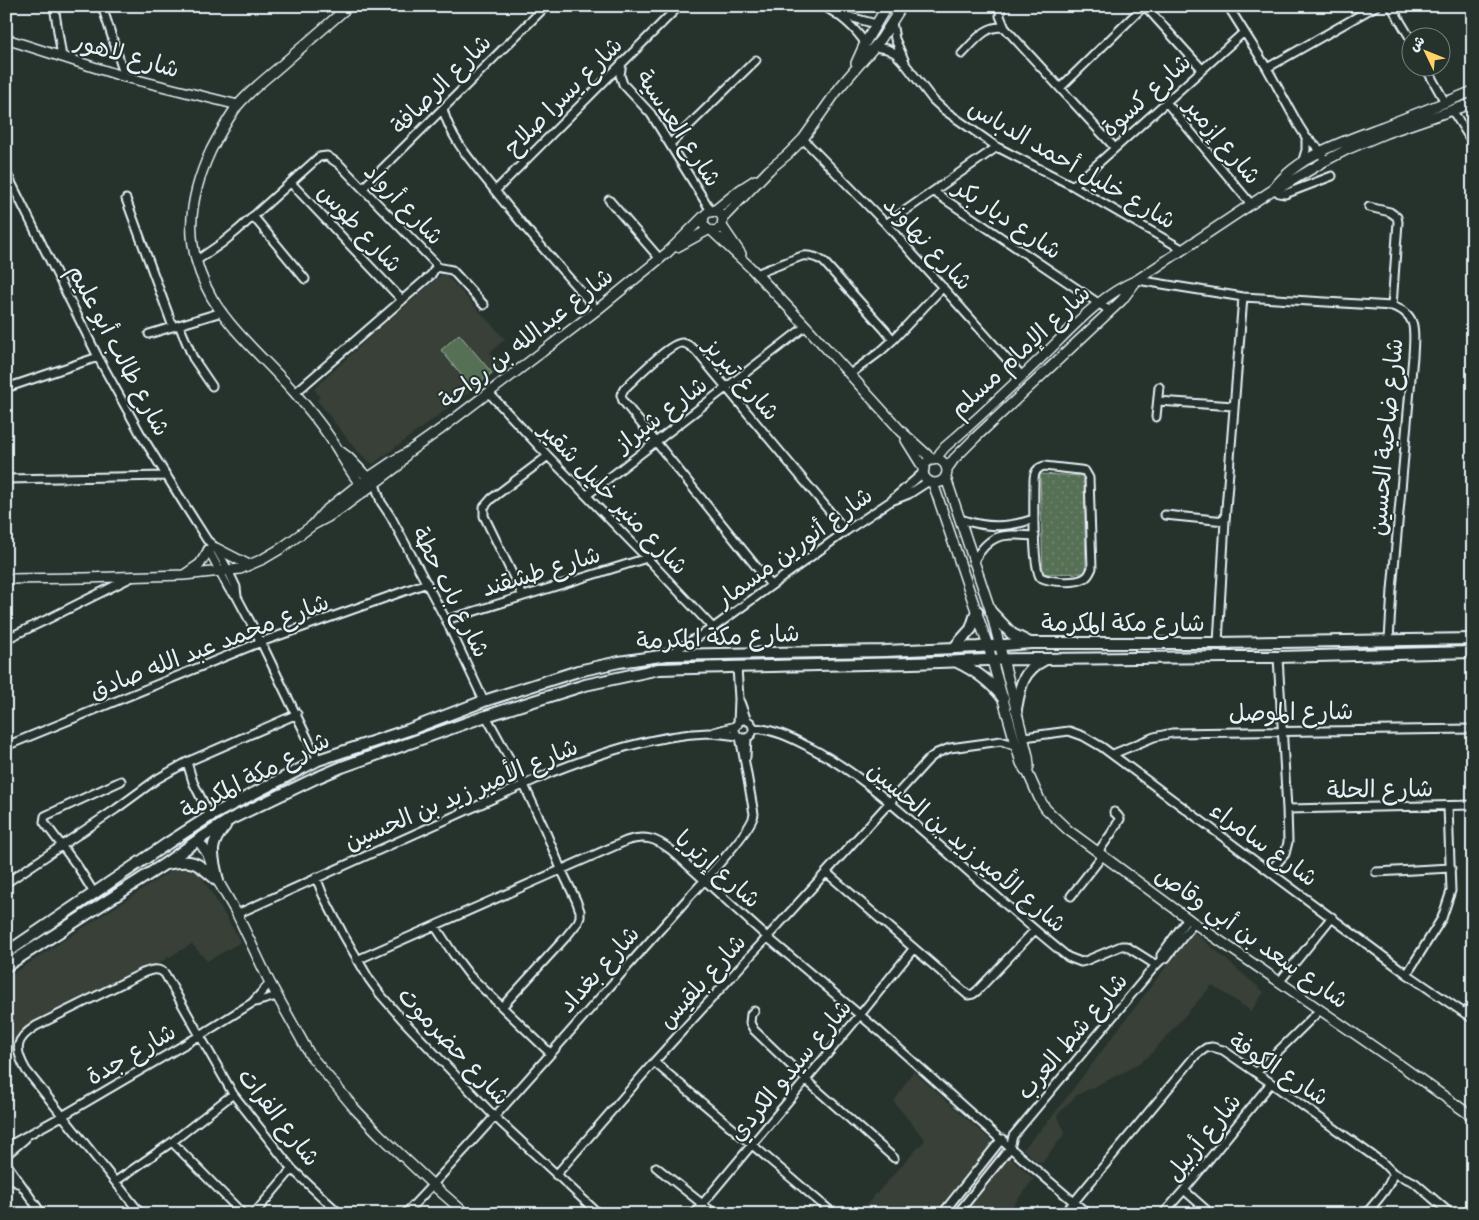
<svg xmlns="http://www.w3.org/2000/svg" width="1479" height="1220" viewBox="0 0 1479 1220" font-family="Caveat,'Playpen Sans Arabic',sans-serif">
	<defs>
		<pattern id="park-dots" width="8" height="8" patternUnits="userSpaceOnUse" patternTransform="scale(1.25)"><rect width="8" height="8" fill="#577055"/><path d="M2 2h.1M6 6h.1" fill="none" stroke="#6f856e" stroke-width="1.8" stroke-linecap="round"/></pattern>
	</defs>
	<rect width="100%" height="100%" fill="#26332d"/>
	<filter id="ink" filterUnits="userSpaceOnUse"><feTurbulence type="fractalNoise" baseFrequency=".02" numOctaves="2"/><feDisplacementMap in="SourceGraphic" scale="10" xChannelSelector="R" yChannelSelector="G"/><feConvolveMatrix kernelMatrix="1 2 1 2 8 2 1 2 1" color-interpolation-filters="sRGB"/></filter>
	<g filter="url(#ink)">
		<path fill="#393f38" d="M441,275H446L505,339L490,353L502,368L373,464L357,451L317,400L320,397L314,389L374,333Z
			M180,865L196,867L241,942L207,961L192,944L6,1049V978Z
			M1193,931L1264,992L1251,1011L1212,985L1148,1057L1126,1071L1077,1095L1057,1115L1065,1133L1042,1163L1035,1160L1023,1149L1051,1118Z
			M913,1071L1034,1179L1006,1214H858L925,1140L894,1102Z"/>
		<path fill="url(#park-dots)" stroke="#a0b0a6" d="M1040,474L1084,476L1086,573L1043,574Z"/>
		<path fill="#577055" stroke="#a0b0a6" d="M459,334L492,373L472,388L441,350Z"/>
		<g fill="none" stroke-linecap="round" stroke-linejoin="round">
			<defs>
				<path id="minor" d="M54,6L62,57
					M102,6L125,77
					M823,6C840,15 854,26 865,43
					M1001,6L1000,16L1005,28L1115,148
					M1145,6L1202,69
					M1228,6L1267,68L1299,126L1306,137L1318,148L1325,161
					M1391,6L1412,41
					M839,14L876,24
					M892,22L895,39L905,62
					M874,47L887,49L895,53L906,65L933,100L944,110L997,147L1073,186L1182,249
					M962,54C974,42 987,23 1005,28
					M622,63L620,75L623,84L651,114L711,211
					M1267,68L1376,6
					M1426,68L1445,102
					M1060,88L1144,6
					M1166,102L1251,204
					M443,109C451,140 473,163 492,187C525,229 561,269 597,310
					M1452,110L1473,143
					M803,139L886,224L1022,376
					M670,144L756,60
					M1302,163L1306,150V137
					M6,172L98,357L140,433L186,507L207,540L216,548L228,570L236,587L237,597L261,642L318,760
					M291,183L402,300
					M1073,186L1244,32
					M363,188L546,6
					M1274,189L1279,193L1285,194L1332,176
					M495,191L679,6
					M934,192L1110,311
					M126,199L173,327
					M609,200L660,259
					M1369,207L1390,212L1397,217L1398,222L1392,306
					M253,216L305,279
					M886,224L997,147
					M196,261L222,243L238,230L319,157L327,156L339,164L435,263L436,267L431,275L295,393
					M436,267L452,270L484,305
					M756,274L802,256C811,255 817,257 824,262L885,330L893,340L881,351L850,374
					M1137,280L1243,297L1392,306C1419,314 1414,333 1413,356L1392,590L1389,640
					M179,325L193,358L212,386
					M149,334L222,312
					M893,340L943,287
					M6,388L98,357
					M489,393L548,456L647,558L713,628
					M1158,401L1234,406
					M1156,417L1159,387
					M1044,466L1080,470L1085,471L1089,478L1092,568C1090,572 1089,576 1085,578C1075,584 1050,582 1040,577C1032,563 1034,499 1034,480C1034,472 1037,468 1044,466Z
					M6,479L167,476
					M375,484L381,502L391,517L446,620L484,701
					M587,495L806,326
					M893,499L924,472
					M1165,515L1225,521
					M960,519C987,528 1007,528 1034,519
					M208,549L229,589L237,596
					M973,562C991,532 1002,534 1035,536
					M771,585L623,401L621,395L624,389C635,379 669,343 682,343C688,343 692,348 696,351L846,531
					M523,596L484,516V507L491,499L548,456
					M446,620L647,558
					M6,639L48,619L132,577
					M1218,643L1225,521L1243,297
					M669,654L713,628L846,531L891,501L909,494L929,481
					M737,667L739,699L738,724
					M740,702L747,721
					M486,716L524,785L545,830L561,869L576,900L580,911V917L578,922L566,937L502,1007
					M735 729a9 9 0 1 1 18 0a9 9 0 1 1-18 0Z
					M753,728C773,729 790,737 807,746C861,773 904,815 949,854C988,889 1027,924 1068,957L1081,962L1085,961L1121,946H1126L1156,965
					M714,732L736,726
					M1024,737L1069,731L1083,736L1102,747L1407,974L1473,1019
					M6,746L261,642L427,583
					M1113,754L1154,737L1172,733L1473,729
					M746,757L747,738
					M1287,809L1473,805
					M210,816L193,782L187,762L297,714
					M1098,852L1111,834L1120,819L1118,816L1114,812
					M1270,871L1285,854L1288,842L1287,809L1278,657
					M1376,872L1451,868
					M827,873L968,995L973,994L977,991L1035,930
					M316,877L323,895L343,934L369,979L380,994L401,1018L495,1117L599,1214
					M6,883L116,809L157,779L187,762
					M94,893L78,867L44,822L45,816L121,781
					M1071,896L1103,855
					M237,914L552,772C601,753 654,735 708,733C718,733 728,735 738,736
					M435,926L454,955L470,976L550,1053
					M357,960L626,841C645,835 655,838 671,850L767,937L879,1031L1001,1140L1088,1214
					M1161,960V955L1188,918
					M1407,974L1442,918L1451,891L1448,806
					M1280,981L1332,917
					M252,1003L277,996
					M754,1011L751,1014L750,1023L754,1030L806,1080L894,1158
					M1465,1013L1473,1003
					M654,1062L834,1214
					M1257,1072L1320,1010
					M172,1142L243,1214
					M6,1147L64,1115L199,1036L252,1003L270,983
					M6,1155L25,1139
					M6,1163L42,1214
					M656,1167L715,1214
					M6,1173L17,1183
					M556,1175L654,1062L929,759L937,753L950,748L1001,741L1016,746
					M116,1181L172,1142L233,1094
					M1184,1190L1211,1214
					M141,1214L26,1070C14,1049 15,1039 36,1026L143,973C151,970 159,967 165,974L233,1094L292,1169L340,1214
					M254,1214L292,1169
					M405,1214C503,1111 595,1002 690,896C703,882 753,829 754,814L745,763L740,737
					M694,1214L860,1015L914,948
					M942,1214L1001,1140L1003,1139
					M957,1214L1010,1148L1013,1136L1156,965L1161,960L1166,958L1194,923
					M1064,1214L1196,1055L1206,1048L1212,1047L1223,1050L1271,1083L1383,1163L1393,1173L1414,1182L1451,1214
					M1163,1214L1184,1190L1271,1083
					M1366,1214C1375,1202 1390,1188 1393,1173"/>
				<path id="tertiary" d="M349,6C325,27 301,48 277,69C264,80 250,91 238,105C228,118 219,135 211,150C187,202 183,247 212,298C233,333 268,362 294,392C308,408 327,432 338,450C346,464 354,478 366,491
					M6,39L125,77L238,105
					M856,63L865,43L887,6
					M1274,188C1300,154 1347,140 1387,125C1415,114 1444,103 1473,91
					M714,211L741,189L755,180
					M723,218L769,170L788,154L803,139L840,87L881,39L902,6
					M722,226L741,254
					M712,231L751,268L806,326L901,431L933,460
					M677,247L708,230
					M906,440L924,469
					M340,451L348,457L370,480
					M937,459L940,453L945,447C979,418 1011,387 1043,356C1072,328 1099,296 1137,280L1274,189L1283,186L1325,161L1348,149L1386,133L1473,103
					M923 471a12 12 0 1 1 24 0a12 12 0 1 1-24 0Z
					M947,469L954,459L976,437L1122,300L1137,280
					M946,478L991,612L1028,756L1029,766L1027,771
					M933,483L988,646L1021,763L1025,770L1027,771L1040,800L1046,809L1068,830L1194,923L1403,1067L1473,1117
					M313,525L324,512L359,484L393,461L407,453L441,429L597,310L668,252L707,213C714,210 719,211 723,218L722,226L716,231L708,230L703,224L704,216
					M216,548L249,565
					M184,575L200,564L208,551
					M6,579L84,578L184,575L240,569L263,559L280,549L313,525L328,517L342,508L398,466L406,455"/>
				<path id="secondary" d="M198,840L207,853L218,881L237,914L270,983L310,1055L355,1109L379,1134L433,1185L466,1214"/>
				<path id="primary" d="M991,612L1012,634L1030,643
					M954,648L971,629L977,611
					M957,662C976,671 991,682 1003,698
					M1016,709C1020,687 1022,671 1044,660
					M166,864C195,858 197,863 218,881
					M218,881C213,856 207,847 225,826
					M6,953L168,843L210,816L318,760L408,730L484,701L578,671L619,662L667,655L885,651L978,647L1031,643H1218L1473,639
					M6,966L163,865L198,840L231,819L316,778L342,767L486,716L585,685L659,669C743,666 827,665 911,663C956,662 1000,658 1045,659L1226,657H1278L1473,652"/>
			</defs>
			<use href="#minor" stroke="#e8f1f8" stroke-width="11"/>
			<use href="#tertiary" stroke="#e8f1f8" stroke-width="12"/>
			<use href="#secondary" stroke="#e8f1f8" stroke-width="12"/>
			<use href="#primary" stroke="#e8f1f8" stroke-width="14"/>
			<use href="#minor" stroke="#26332d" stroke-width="7"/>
			<use href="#tertiary" stroke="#26332d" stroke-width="9"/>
			<use href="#secondary" stroke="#26332d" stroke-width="9"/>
			<use href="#primary" stroke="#26332d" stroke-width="10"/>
		</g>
	</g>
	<g text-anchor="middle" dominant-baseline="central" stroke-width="4" stroke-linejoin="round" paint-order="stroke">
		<g font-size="24" fill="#e8f1f8" stroke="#26332d">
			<text transform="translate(127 55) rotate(16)">شارع لاهور</text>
			<text transform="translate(441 84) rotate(-45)">شارع الرصافة</text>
			<text transform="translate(1146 95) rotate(-42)">شارع كسوة</text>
			<text transform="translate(563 96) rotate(-45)">شارع يسرا صلاح</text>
			<text transform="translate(679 128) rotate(57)">شارع العدسية</text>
			<text transform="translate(1223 141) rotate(50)">شارع إزمير</text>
			<text transform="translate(1072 164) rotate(30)">شارع خليل أحمد الدباس</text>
			<text transform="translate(404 204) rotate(46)">شارع أرواد</text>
			<text transform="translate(1008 219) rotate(34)">شارع ديار بكر</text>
			<text transform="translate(360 228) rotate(47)">شارع طوس</text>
			<text transform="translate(928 243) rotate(47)">شارع نهاوند</text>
			<text transform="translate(526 338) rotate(-38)">شارع عبدالله بن رواحة</text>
			<text transform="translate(119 350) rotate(62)">شارع طالب أبو عليم</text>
			<text transform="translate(1020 351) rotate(-43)">شارع الإمام مسلم</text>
			<text transform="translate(742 379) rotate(49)">شارع تبريز</text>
			<text transform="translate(661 414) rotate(-37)">شارع شيراز</text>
			<text transform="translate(1386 437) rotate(-85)">شارع ضاحية الحسين</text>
			<text transform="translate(614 498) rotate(46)">شارع منير خليل شقير</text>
			<text transform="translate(794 547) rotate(-36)">شارع أنورين مسمار</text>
			<text transform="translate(541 571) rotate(-17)">شارع طشقند</text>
			<text transform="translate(451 592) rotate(63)">شارع باب حطة</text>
			<text x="1123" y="623">شارع مكة المكرمة</text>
			<text transform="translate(718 637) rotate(-3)">شارع مكة المكرمة</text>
			<text transform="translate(209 646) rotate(-21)">شارع محمد عبد الله صادق</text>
			<text transform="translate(1291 712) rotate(-1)">شارع الموصل</text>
			<text transform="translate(255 775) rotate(-27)">شارع مكة المكرمة</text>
			<text transform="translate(1380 789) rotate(-1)">شارع الحلة</text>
			<text transform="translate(461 794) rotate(-23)">شارع الأمير زيد بن الحسين</text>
			<text transform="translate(1264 844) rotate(36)">شارع سامراء</text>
			<text transform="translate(967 847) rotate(40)">شارع الأمير زيد بن الحسين</text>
			<text transform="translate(718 869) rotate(41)">شارع إرتريا</text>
			<text transform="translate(1252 937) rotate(35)">شارع سعد بن أبي وقاص</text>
			<text transform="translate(599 969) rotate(-48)">شارع بغداد</text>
			<text transform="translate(702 981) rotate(-48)">شارع بلقيس</text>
			<text transform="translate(1072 1036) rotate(-50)">شارع شط العرب</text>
			<text transform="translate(454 1046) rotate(47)">شارع حضرموت</text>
			<text transform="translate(131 1054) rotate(-30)">شارع جدة</text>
			<text transform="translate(1279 1069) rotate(33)">شارع الكوفة</text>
			<text transform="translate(790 1070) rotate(-50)">شارع سيدو الكردي</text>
			<text transform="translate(279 1117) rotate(52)">شارع الفرات</text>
			<text transform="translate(1203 1137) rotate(-51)">شارع أربيل</text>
		</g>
	</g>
	<rect width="1479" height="1220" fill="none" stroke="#26332d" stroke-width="25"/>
	<rect x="12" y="12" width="1454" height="1195" fill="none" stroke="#e8f1f8" stroke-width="2" filter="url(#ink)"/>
	<g transform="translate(1426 52) rotate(313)"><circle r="24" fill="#26332d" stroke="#747f7e"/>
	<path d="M0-4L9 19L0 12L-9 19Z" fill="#ffd166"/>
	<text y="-8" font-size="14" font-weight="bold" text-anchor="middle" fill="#e8f1f8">ش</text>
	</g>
</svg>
